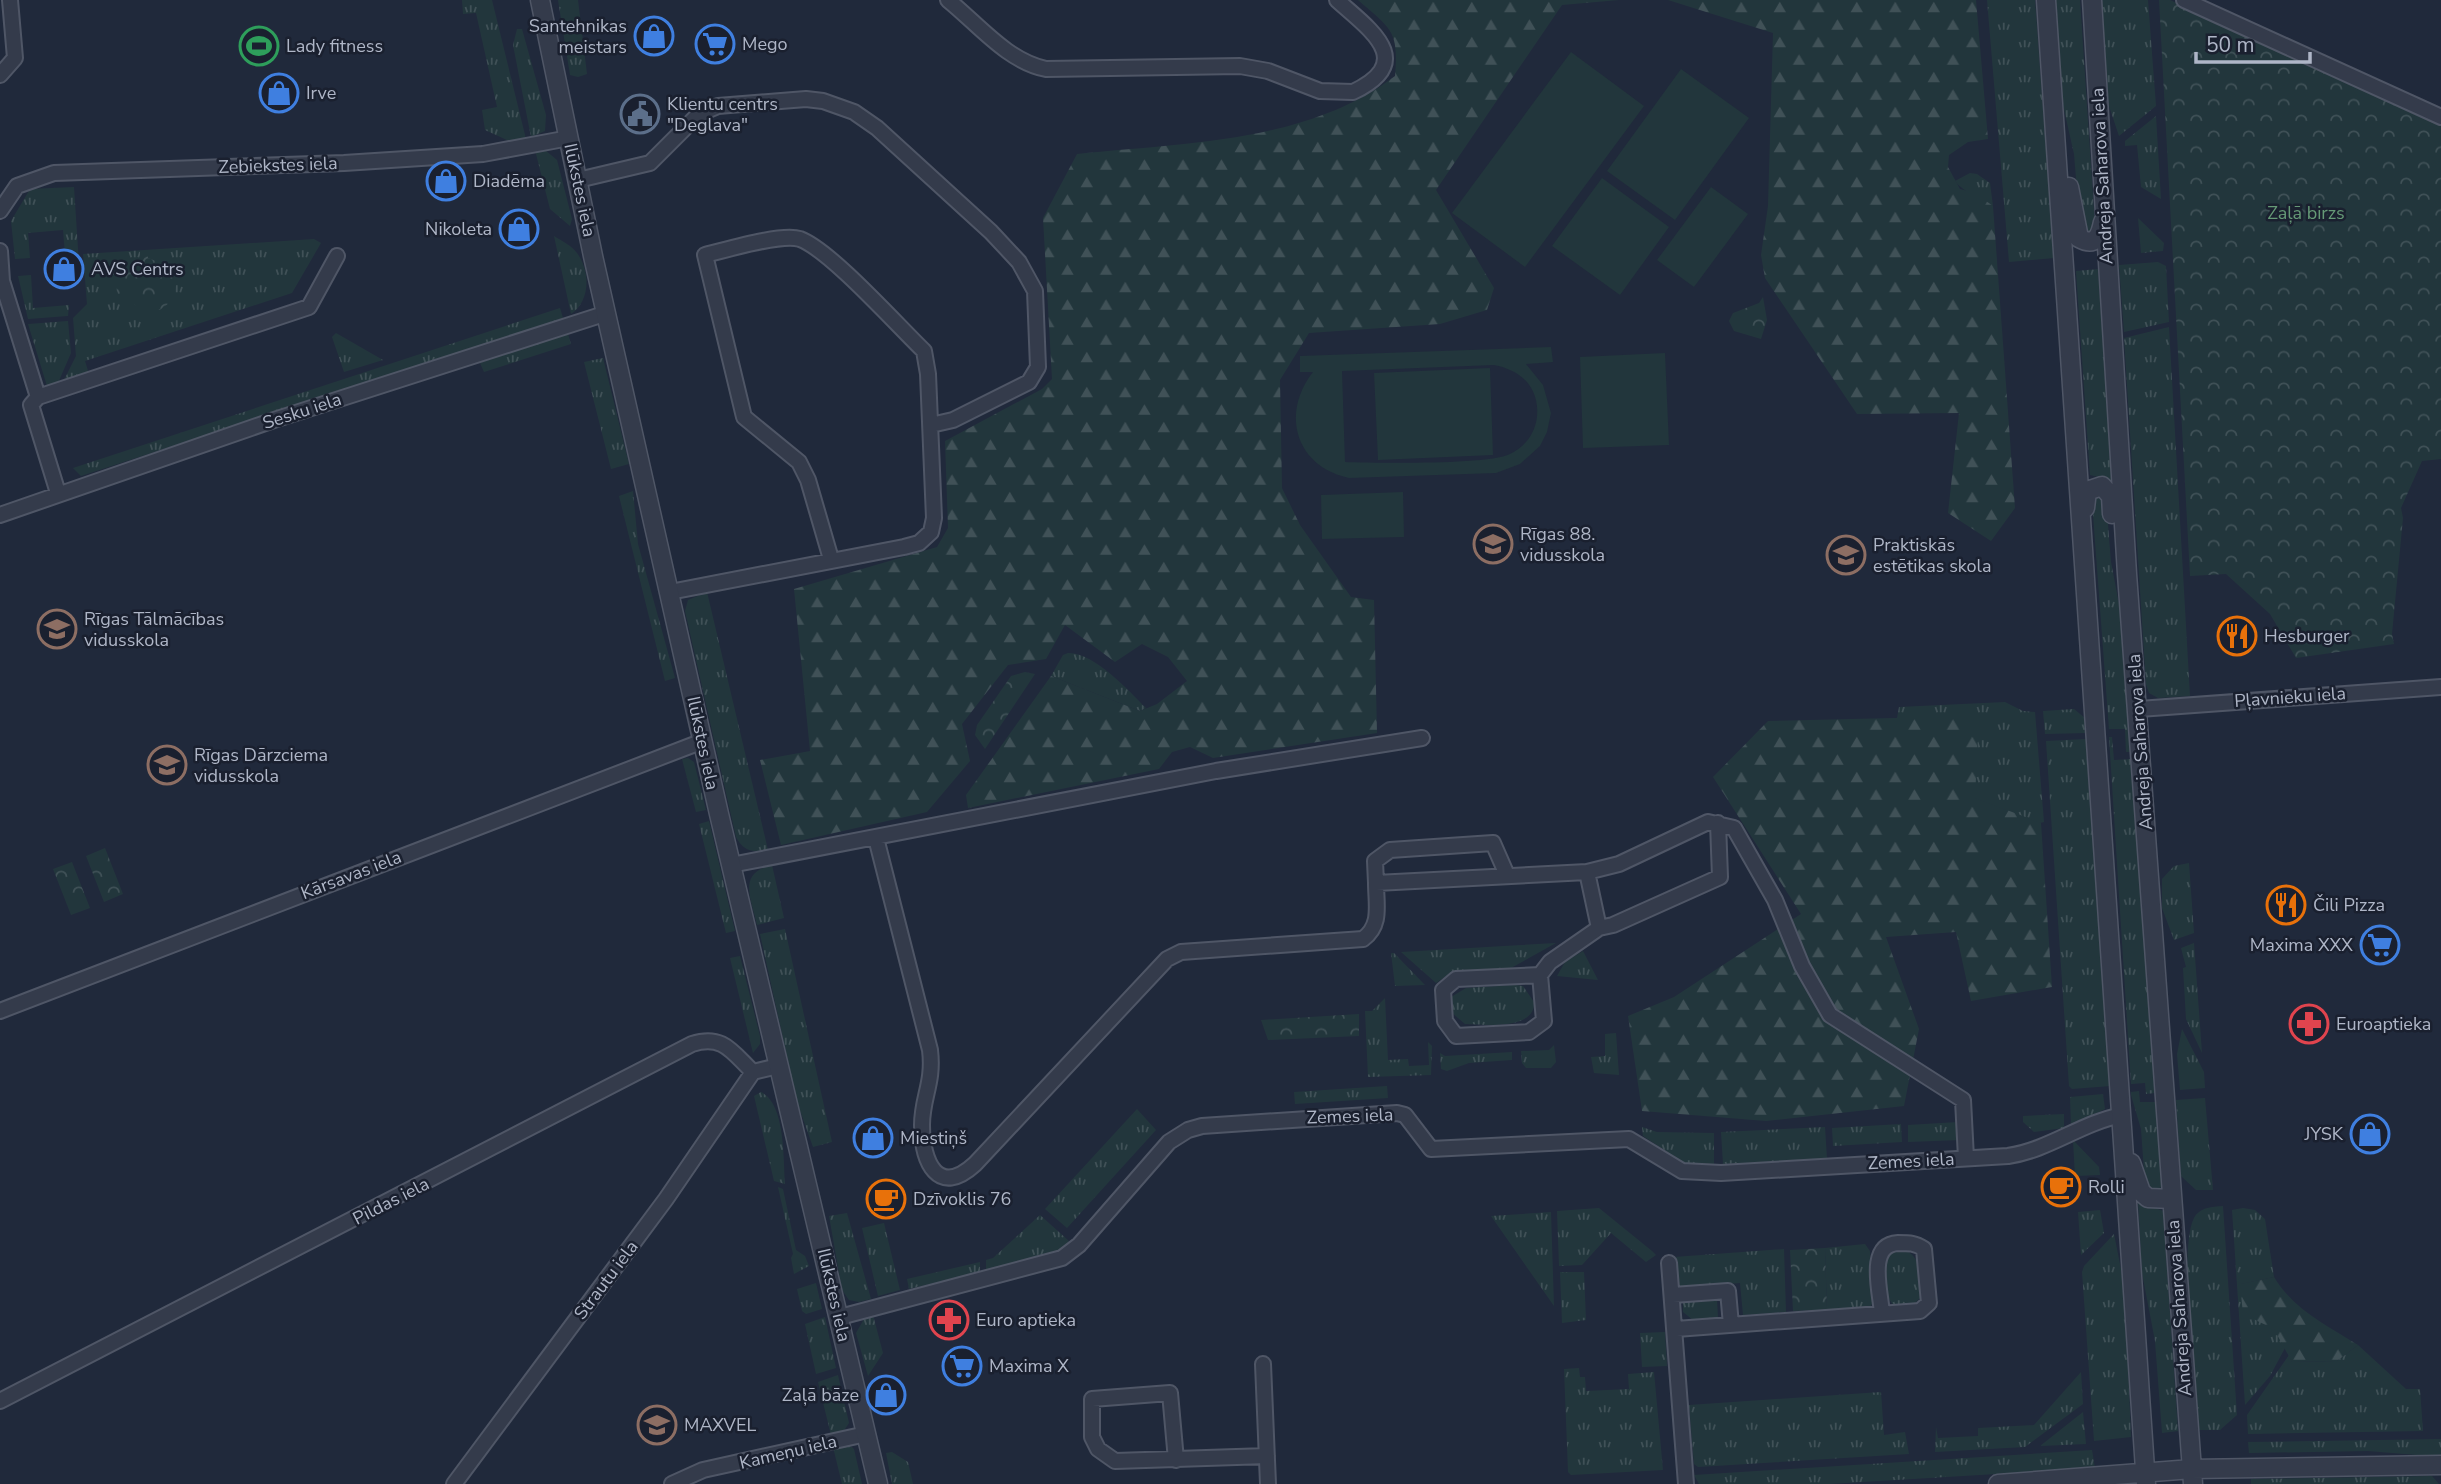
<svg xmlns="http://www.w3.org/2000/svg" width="2441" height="1484" viewBox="0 0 2441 1484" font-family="'Nunito Sans',sans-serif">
	<defs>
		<pattern id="grass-tufts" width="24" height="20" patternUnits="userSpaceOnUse" patternTransform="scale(1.75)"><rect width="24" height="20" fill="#22363c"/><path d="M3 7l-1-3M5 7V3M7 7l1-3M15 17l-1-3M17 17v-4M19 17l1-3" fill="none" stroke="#405157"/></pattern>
		<pattern id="forest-firs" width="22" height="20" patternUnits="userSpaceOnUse" patternTransform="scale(1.75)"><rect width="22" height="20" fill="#22363c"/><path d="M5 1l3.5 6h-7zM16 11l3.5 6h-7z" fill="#405157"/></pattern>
		<pattern id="park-crowns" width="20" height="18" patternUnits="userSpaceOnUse" patternTransform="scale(1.75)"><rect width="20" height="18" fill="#22363c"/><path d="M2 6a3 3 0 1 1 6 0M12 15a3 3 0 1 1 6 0" fill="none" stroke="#405157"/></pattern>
	</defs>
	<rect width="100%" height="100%" fill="#20293b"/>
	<path fill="url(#grass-tufts)" d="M462,0H492L526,139L509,141L485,130L482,110L497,107L476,13L463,14Z
		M558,0H578L587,74L578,77L570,75Z
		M1987,0H2035L2054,258L2009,262Z
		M2055,0H2080L2095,226V230L2086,235L2080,226L2074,154L2063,105Z
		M2100,0H2148L2156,106L2119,136L2109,106Z
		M517,29H522L546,115L545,131L531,137L513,45Z
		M2156,116L2161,199L2141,187L2137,145L2125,146V141Z
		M535,150H545L557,160L572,219L570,226L550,209Z
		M1970,173L1977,174L1990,183L1993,206C1981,198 1963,192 1955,181Z
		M74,187L79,264L66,266L63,230L28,233L30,258L15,259L11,221L30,189Z
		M2138,218L2164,243L2163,251L2141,253Z
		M554,236C562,241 572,246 577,253C591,272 590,301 571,314Z
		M314,239L321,243L292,293L85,361L89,374L63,382L76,356L73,318L87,304L83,254Z
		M2158,262L2166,266L2169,322L2124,332L2119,265Z
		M2098,269L2113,486L2103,478L2090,475L2076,271Z
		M31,275L33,308L69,305L68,316L28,319L18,276Z
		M560,308L563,318L81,476L73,468Z
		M68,321L71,353L58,383L47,386L28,324Z
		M2169,327L2190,696L2158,698L2149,693L2146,684L2124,338Z
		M336,333L383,360L344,372L332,337Z
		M568,334L571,344L484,372L480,363Z
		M603,358L629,464L611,469L584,362Z
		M633,491L638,544L675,678L665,681L619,496Z
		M2099,496L2106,500L2111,562L2123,625L2132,752H2126L2125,729H2109L2092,501Z
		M707,592L768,850C753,853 743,851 736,837L685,611L688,600Z
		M1068,653C1094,652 1129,691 1146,708L1140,711L1051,676L1063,655Z
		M2005,702L2023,711L2035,712L2044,822L2040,823L1974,798L1897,718L1899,707Z
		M2074,709L2085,718L2086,733L2045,734L2043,711Z
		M2109,737H2112L2114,760L2132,759L2155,1093L2146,1094L2145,1083L2131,1084Z
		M2086,739L2110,1086L2072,1089L2069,1086L2046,741Z
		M688,758L694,762L706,810L696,812L682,759Z
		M709,821L735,931L726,933L699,824Z
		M2189,863L2194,933L2174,940L2162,908V879L2174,866Z
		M772,865L784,918L757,925C751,898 737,873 772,865Z
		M785,929L832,1142L813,1147L797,1102L760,934Z
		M1556,943L1511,968L1452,972L1436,983L1401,952Z
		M2194,943L2202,1053L2186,1019L2183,968L2186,967L2181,948Z
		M1583,951L1598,980L1557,976L1565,962Z
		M1391,953H1394L1425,985L1395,986Z
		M740,956L760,1036V1044L753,1053L730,958Z
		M1515,985L1523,986L1534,1002C1536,1030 1484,1025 1465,1024L1451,1012V997L1466,988Z
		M1385,998L1388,1060L1408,1059L1409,1066L1429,1065L1428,1042L1432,1046L1431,1075L1368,1077L1365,1011H1372Z
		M2182,1029L2204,1072L2205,1088L2180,1090L2177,1054Z
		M1616,1033L1619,1075L1594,1073L1591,1057L1605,1056V1034Z
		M1554,1045L1556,1062L1551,1068H1526L1522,1063L1521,1051L1549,1050Z
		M1512,1052V1060L1469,1063L1447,1071L1441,1069L1440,1053L1445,1056Z
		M1387,1086L1388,1098L1295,1104L1294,1092Z
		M2139,1091L2140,1102H2156L2162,1186L2154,1193L2145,1185L2141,1129L2131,1095V1092Z
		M761,1092C786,1104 783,1160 785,1184L774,1181L754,1096Z
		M2103,1094L2105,1109L2071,1126L2070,1097Z
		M2205,1098L2213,1190H2196L2181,1176L2176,1100Z
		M1137,1109L1156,1130L1067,1228L1045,1209Z
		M2064,1114V1128L2034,1132L2023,1122V1116Z
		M1958,1122L1960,1140L1908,1142V1125Z
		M1901,1124L1902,1142L1833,1146L1832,1128Z
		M1642,1127L1657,1132L1714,1133V1164L1684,1163L1643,1136Z
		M1825,1127L1827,1159L1723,1164L1721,1132Z
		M2073,1140L2099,1167L2100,1175L2075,1176Z
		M778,1187L783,1189L796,1250L805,1256L809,1266L794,1274L791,1258L793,1254Z
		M2138,1201L2163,1211L2178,1431L2162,1433L2155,1341L2142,1273Z
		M2223,1206L2237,1415L2220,1430H2198C2195,1388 2178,1249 2194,1218C2200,1207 2212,1207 2223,1206Z
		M1599,1208L1652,1251L1656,1255L1646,1262L1611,1233L1582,1265L1559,1266L1557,1211Z
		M2243,1208L2255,1210L2265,1219L2274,1277L2241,1284L2274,1328L2285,1348L2270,1376L2245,1405L2232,1210Z
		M2100,1210L2104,1233L2081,1255L2078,1212Z
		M1551,1212L1554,1306L1491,1216Z
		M847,1213L871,1299L859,1302L849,1300L842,1290L829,1216Z
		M1040,1215L1069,1241L1056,1253L986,1271V1260L993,1258Z
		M884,1223L900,1290L878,1296L862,1228Z
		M2114,1234L2125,1289L2131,1437L2094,1441L2082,1272L2084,1266Z
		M1865,1244L1870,1251L1873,1302L1870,1307L1827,1310L1825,1248Z
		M1784,1249L1786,1312L1743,1315L1740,1283L1678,1288L1674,1257Z
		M1907,1251C1923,1260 1920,1280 1921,1297L1910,1308L1898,1309C1882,1298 1878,1266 1892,1252Z
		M980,1262V1272L909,1289L907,1279Z
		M1560,1272H1584L1586,1320L1562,1323Z
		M816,1283L822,1309L806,1314L802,1311L797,1289Z
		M1717,1299L1718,1318L1693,1320L1683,1312V1302Z
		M873,1315L883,1353L868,1376L856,1333L864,1319Z
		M825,1317L836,1368L816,1374L805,1324Z
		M1665,1332L1667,1366L1642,1367L1640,1333Z
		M2358,1345L2406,1389H2420L2423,1431L2248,1434L2247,1415L2289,1355L2292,1362L2337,1361Z
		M1579,1368L1580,1377H1585L1586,1391L1629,1389L1628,1374L1654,1372L1663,1470L1571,1475L1568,1472L1564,1369Z
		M2081,1372L2083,1404L2025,1447L1935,1452L1936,1427L1938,1438L1978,1436V1428L2034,1425Z
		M838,1375L849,1423L843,1432L831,1435L818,1382Z
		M1881,1392L1884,1435L1905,1432L1909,1454L1698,1467L1694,1464L1689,1405Z
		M2083,1412L2086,1444L2040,1446Z
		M2441,1439V1457L2368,1451L2249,1453L2248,1442Z
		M848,1444L854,1449L862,1484H842L833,1447Z
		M2092,1450L2095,1468L1829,1484H1699L1694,1475Z
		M892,1452L908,1462L913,1484H892L886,1453Z
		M2432,1476L2439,1484H2251V1479Z"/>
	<path fill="url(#forest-firs)" d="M1358,0H1619L1562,5L1436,190L1494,288L1487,310L1440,324L1309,333L1280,380L1282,488L1300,525L1351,597L1374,600L1377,733L1213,758L1190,747L1172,752L1159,769L968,808L966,795L1051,676L1140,711L1157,704L1187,681L1168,657L1142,644L1115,662L1065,625L1046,659L1008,665L962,724L970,761L927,812L781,845L760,760L810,751L794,589L937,547L948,528L945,441L1042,389L1052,379L1043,218L1077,154C1183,143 1307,143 1395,76C1399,30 1391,29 1358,0Z
		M1668,0H1976L1988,139L1968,142L1949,155L1948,167L1960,189L1975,193L1993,206L2015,508L1991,541L1948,513L1959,413L1857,414L1765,278L1761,255L1768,206L1773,33Z
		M1979,716L1975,798L2041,823L2052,987L1971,1001L1956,932L1886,937L1919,1029L1904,1106L1766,1121L1642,1111L1628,1016L1674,997L1801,914L1713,777L1768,721Z
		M2274,1277C2294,1310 2326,1325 2358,1345L2337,1361L2292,1362L2274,1329L2243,1314L2240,1284Z"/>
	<path fill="url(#park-crowns)" d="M2159,0H2170L2441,124V459L2422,461L2401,508L2403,518L2392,634L2394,644L2296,658L2270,614L2226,574L2190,576Z
		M140,252H148V258L166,265L176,279L183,278V285H176C171,317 141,319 125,293L117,294L115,261L140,259Z
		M1763,297L1767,320L1761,339L1734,331L1729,321L1733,313L1759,303Z
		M1025,672L1035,674L985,749L975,735L977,725L1011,676Z
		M105,848L123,894L104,902L86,856Z
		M72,862L90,908L71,915L53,869Z
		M1359,1014V1036L1268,1040L1261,1020Z
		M1825,1248L1827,1310L1793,1311L1790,1250Z"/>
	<path fill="#22363c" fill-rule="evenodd" d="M1571,52L1644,106L1525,267L1452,213Z
		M1681,69L1749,118L1675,220L1607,171Z
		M1602,178L1669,227L1620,295L1552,246Z
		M1711,187L1748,214L1694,287L1657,260Z
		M1551,347L1553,362L1526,364L1543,385L1551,413L1547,432L1540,446L1520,464L1496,473L1349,478C1296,467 1280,414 1313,372H1300V356ZM1494,365C1514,369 1531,379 1536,400C1541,423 1531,444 1510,454C1488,465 1376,463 1345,462L1342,371Z
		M1665,353L1669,445L1583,448L1580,357Z
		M1490,368L1493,455L1378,460L1374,373Z
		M1403,492L1404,537L1322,539L1321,495Z"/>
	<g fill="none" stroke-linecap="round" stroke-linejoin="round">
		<defs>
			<path id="minor" d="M948,0C979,25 1007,61 1046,69L1240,66L1268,71L1320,91L1353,92C1418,61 1369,29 1337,0
				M2184,0L2441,117
				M0,75L15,58L10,0
				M578,180L650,163L699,114L718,106L806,99L823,101L854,112L877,128L991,232L1019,262L1035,291L1038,367L1029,382L953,420L931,425
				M0,211L17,186L54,173L344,163L483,154L569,138
				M0,251L2,281L38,397L31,405L58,493
				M38,397L309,307L337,256
				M0,515L274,420L607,313
				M670,592L904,547L919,543L931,532L934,518L928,374L924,351C897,325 830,250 800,239C781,233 726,250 705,255L744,417L799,462L808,480L831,559
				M2139,709L2441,687
				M876,838L930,1050C934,1083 922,1097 922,1125C922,1162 938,1198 975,1164L1167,959L1181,952L1363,939C1382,925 1376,905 1376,883L1587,872L1619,864L1708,822L1734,828L1775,900L1802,966L1830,1015L1963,1100L1966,1158
				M731,865L1216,771L1422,738
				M1376,883L1375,861L1390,850L1493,843L1507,875
				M1599,928L1613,925L1720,877L1718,823
				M1540,975L1544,1021L1529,1032L1456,1036L1445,1021L1443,990L1456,979L1540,975L1550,962L1599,928L1587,872
				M0,1011L703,741
				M753,1072L778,1066
				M1669,1263L1686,1484
				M1673,1295L1728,1291L1731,1325
				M840,1317L1062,1258L1079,1245L1169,1142L1188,1130L1202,1126L1397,1113L1405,1115L1431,1149L1629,1139L1682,1171L1721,1173L2008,1156C2049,1150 2081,1123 2122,1115
				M1676,1329L1920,1311L1929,1303L1924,1249C1915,1243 1910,1243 1898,1243C1866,1245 1881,1293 1882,1314
				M1263,1364L1268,1484
				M0,1401L692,1044C723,1034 732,1052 753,1072
				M1176,1460L1170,1393L1092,1399V1437L1098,1449L1115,1461L1267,1456
				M454,1484L666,1199L753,1072
				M672,1484L703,1470L866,1434"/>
			<path id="tertiary" d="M540,0L593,256L719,814L878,1484
				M2046,0L2146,1484
				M2092,0L2127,574L2193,1484
				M2069,187L2079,238C2095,247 2100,237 2103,222
				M2085,508L2087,491L2102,486L2111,496L2112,514
				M2131,1163L2141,1192L2148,1198L2172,1199
				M1998,1484L2192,1469L2441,1465"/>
		</defs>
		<use href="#minor" stroke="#4f5666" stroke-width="18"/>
		<use href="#tertiary" stroke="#4f5666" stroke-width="21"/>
		<use href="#minor" stroke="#343b4b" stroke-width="14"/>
		<use href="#tertiary" stroke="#343b4b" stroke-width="18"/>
	</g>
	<defs>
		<symbol id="shop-ring" viewBox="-11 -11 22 22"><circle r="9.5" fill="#1a202f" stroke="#3f7fe0" stroke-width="1.5"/><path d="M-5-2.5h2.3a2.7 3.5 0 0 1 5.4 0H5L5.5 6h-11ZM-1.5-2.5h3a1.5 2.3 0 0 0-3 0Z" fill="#3f7fe0"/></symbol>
		<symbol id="supermarket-ring" viewBox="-11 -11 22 22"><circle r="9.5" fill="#1a202f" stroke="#3f7fe0" stroke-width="1.5"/><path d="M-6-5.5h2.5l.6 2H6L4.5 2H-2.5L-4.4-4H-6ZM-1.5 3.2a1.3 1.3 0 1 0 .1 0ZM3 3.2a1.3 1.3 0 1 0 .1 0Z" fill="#3f7fe0"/></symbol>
		<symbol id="stadium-ring" viewBox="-11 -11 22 22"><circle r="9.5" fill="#1a202f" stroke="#2e9e5b" stroke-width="1.5"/><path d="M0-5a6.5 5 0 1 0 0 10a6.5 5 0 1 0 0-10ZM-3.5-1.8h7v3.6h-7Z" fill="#2e9e5b"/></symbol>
		<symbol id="civic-ring" viewBox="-11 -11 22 22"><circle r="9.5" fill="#1a202f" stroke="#5c6f8a" stroke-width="1.5"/><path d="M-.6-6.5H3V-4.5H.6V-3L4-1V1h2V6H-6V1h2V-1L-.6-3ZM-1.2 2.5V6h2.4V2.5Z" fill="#5c6f8a"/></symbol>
		<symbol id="school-ring" viewBox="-11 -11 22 22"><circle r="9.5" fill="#1a202f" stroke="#8d6e63" stroke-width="1.5"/><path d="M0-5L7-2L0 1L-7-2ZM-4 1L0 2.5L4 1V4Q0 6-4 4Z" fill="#8d6e63"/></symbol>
		<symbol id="restaurant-ring" viewBox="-11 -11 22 22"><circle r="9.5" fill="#1a202f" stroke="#e8710a" stroke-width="1.5"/><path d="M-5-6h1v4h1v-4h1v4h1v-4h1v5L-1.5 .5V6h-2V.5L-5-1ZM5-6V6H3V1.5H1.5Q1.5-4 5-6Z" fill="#e8710a"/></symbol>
		<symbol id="pharmacy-ring" viewBox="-11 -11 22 22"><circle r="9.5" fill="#1a202f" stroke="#e0444e" stroke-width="1.5"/><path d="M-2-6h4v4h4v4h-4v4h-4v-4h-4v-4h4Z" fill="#e0444e"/></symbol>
		<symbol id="cafe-ring" viewBox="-11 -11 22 22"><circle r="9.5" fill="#1a202f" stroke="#e8710a" stroke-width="1.5"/><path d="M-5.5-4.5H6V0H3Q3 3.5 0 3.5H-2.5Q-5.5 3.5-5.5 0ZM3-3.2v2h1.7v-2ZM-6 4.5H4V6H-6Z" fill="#e8710a"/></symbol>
	</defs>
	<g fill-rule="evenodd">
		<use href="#shop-ring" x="632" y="14" width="44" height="44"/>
		<use href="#supermarket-ring" x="693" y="22" width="44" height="44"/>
		<use href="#stadium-ring" x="237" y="24" width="44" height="44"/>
		<use href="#shop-ring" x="257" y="71" width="44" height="44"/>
		<use href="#civic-ring" x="618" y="92" width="44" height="44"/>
		<use href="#shop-ring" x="424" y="159" width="44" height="44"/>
		<use href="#shop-ring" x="497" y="207" width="44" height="44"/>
		<use href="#shop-ring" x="42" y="247" width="44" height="44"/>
		<use href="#school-ring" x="1471" y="522" width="44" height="44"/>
		<use href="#school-ring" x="1824" y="533" width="44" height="44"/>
		<use href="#school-ring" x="35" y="607" width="44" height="44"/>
		<use href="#restaurant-ring" x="2215" y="614" width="44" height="44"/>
		<use href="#school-ring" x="145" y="743" width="44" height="44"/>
		<use href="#restaurant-ring" x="2264" y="883" width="44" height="44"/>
		<use href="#supermarket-ring" x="2358" y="923" width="44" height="44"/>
		<use href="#pharmacy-ring" x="2287" y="1002" width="44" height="44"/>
		<use href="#shop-ring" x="2348" y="1112" width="44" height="44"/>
		<use href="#shop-ring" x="851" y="1116" width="44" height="44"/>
		<use href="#cafe-ring" x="2039" y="1165" width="44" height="44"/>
		<use href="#cafe-ring" x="864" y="1177" width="44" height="44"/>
		<use href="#pharmacy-ring" x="927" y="1298" width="44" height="44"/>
		<use href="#supermarket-ring" x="940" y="1344" width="44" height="44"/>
		<use href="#shop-ring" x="864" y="1373" width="44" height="44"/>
		<use href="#school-ring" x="635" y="1403" width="44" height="44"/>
	</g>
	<g text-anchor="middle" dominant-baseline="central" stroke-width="5" stroke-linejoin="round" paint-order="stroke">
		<g font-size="18" fill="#afb6c7" stroke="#1a202f" text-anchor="start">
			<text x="627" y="26" text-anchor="end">Santehnikas<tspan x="627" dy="21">meistars</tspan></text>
			<text x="742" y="44">Mego</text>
			<text x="286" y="46">Lady fitness</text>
			<text x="306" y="93">Irve</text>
			<text x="667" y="104">Klientu centrs<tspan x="667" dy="21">"Deglava"</tspan></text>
			<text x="473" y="181">Diadēma</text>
			<text x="492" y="229" text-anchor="end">Nikoleta</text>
			<text x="91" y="269">AVS Centrs</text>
			<text x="1520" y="534">Rīgas 88.<tspan x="1520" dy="21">vidusskola</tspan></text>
			<text x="1873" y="545">Praktiskās<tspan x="1873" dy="21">estētikas skola</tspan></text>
			<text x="84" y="619">Rīgas Tālmācības<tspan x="84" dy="21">vidusskola</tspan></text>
			<text x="2264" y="636">Hesburger</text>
			<text x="194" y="755">Rīgas Dārzciema<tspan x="194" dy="21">vidusskola</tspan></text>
			<text x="2313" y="905">Čili Pizza</text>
			<text x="2353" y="945" text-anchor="end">Maxima XXX</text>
			<text x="2336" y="1024">Euroaptieka</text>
			<text x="2343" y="1134" text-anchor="end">JYSK</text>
			<text x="900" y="1138">Miestiņš</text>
			<text x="2088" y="1187">Rolli</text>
			<text x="913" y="1199">Dzīvoklis 76</text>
			<text x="976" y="1320">Euro aptieka</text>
			<text x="989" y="1366">Maxima X</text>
			<text x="859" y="1395" text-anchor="end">Zaļā bāze</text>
			<text x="684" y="1425">MAXVEL</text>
		</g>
		<g font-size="18" fill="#afb6c7" stroke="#1a202f">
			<text transform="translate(278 165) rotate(-2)">Zebiekstes iela</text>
			<text transform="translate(2102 176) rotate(-93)">Andreja Saharova iela</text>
			<text transform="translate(580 190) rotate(78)">Ilūkstes iela</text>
			<text transform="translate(302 411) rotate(-18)">Sesku iela</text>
			<text transform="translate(2290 697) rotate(-4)">Pļavnieku iela</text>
			<text transform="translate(2140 742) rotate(-94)">Andreja Saharova iela</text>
			<text transform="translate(703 743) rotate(78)">Ilūkstes iela</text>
			<text transform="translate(351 875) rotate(-21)">Kārsavas iela</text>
			<text transform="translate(1350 1116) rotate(-2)">Zemes iela</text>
			<text transform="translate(1911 1161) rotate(-3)">Zemes iela</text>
			<text transform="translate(391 1201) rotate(-27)">Pildas iela</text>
			<text transform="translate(606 1280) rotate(-53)">Strautu iela</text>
			<text transform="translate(834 1295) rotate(77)">Ilūkstes iela</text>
			<text transform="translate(2179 1308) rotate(-94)">Andreja Saharova iela</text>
			<text transform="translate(788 1452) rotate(-13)">Kameņu iela</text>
		</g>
		<g font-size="18" fill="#659976" stroke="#1a202f">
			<text x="2306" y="213">Zaļā birzs</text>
		</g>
	</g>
	<path d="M2196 52v10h114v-10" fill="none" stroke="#afb6c7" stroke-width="3.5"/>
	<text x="2206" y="52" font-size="21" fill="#afb6c7" stroke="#1a202f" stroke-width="5" paint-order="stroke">50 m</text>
</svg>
